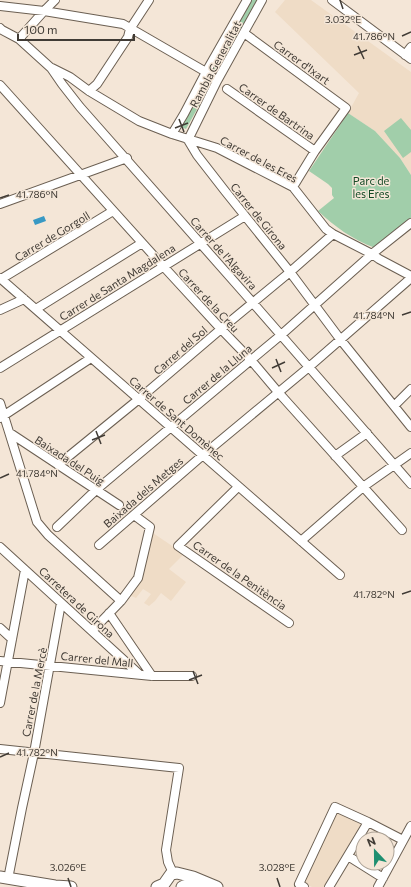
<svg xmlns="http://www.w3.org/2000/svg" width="411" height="887" viewBox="0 0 411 887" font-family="Commissioner,sans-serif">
	<rect width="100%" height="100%" fill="#f4e6d7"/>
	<path fill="#efdcc6" d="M285,0H311L411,72V175L400,158L375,131L348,113L359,93L275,12Z
		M153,533L184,554L169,569L186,582L171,601L161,593L155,601L149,606L144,603L151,594L143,589L136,598L129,595L142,577Z
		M336,810L362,825L327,887H312L302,882Z"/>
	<path fill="#a1ceaa" d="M250,0H259L217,73L211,70Z
		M205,81L211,84L186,129L179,126Z
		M348,113L375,131L400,158L411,175V218L375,248C352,239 335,227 318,211L334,198L332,195V188L328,184L309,171Z
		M401,118L411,130V152L403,158L384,131Z"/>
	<path fill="#3899c4" d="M44,216L46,221L35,225L33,220Z"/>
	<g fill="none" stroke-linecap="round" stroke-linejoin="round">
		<defs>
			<path id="street" d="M332,0L411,59
				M0,6L44,11L123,24L206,72L217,81
				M0,28L2,30L19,39L51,68L62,84L80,107L253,303L411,484
				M244,33L346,108L315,151L293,187
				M19,39L44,11L55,0
				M405,55L411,47
				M52,68L70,77L89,91L139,121L172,134L217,148L293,187L326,229L333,234L372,254L379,259L411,276
				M0,85L163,266L221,329L251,360L278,392L402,530
				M227,89L315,151
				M89,91L97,84L128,37L130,29L149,0
				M172,134L184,114L206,72L247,0
				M188,140L197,155L225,191L290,272L340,339L411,427
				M188,140L217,81L262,0
				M0,204L127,158
				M0,278L340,575
				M1,279L113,211
				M36,309L142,243
				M0,310L24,299
				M0,368L245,216
				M0,403L37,522L48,535L121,601
				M394,406L411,389
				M0,418L91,358
				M10,433L119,505
				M335,456L367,433
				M58,465L139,399L221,329L290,272L333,234
				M238,487L178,546L289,623
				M57,527L96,490L251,360L281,335L372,254L411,223
				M301,541L363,487L411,453
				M99,545L203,455L309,367L411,278
				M0,547L139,674
				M109,613L152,676
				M0,628L12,639
				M92,631L121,601L138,578L150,527L134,515
				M0,661L152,676H192
				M0,703L25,570
				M0,749L179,768L166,850L168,862L173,873
				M348,856L383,878
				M8,879L22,808L34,753L61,603
				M304,887L299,884L335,807L368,822L403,840
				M329,887L368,822
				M378,887L411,826"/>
			<path id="secondary" d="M0,877L55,886L71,887
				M157,887L164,884L171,874L177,873L193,877L217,887
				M182,887L192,882H201"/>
		</defs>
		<use href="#street" stroke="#6b5f52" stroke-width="10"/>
		<use href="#secondary" stroke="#6b5f52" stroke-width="13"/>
		<use href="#street" stroke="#fff" stroke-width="8"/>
		<use href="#secondary" stroke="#fff" stroke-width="11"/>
	</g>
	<path fill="none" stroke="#403b35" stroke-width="1.5" d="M340,0L343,9M402,36L411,32M358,46L364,59M354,55L367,50M179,119L184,132M175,128L188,123M0,198L9,195M402,315L411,312M276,359L281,372M272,368L285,362M96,431L101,444M92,440L105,435M0,478L9,474M402,594L411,591M193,671L198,684M189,680L202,675M0,757L9,753M68,878L71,887M277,878L280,887"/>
	<g text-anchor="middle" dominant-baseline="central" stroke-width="3" stroke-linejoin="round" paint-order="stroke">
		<g font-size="11" fill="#403b35" stroke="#f4e6d7">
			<text transform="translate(302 62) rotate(36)">Carrer d'Ixart</text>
			<text transform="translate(215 64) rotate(-62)">Rambla Generalitat</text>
			<text transform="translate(277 111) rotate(35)">Carrer de Bartrina</text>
			<text transform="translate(259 159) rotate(28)">Carrer de les Eres</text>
			<text transform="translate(259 216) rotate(51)">Carrer de Girona</text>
			<text transform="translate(52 236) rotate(-31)">Carrer de Gorgoll</text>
			<text transform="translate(224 253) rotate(48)">Carrer de l'Algavira</text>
			<text transform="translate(117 282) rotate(-32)">Carrer de Santa Magdalena</text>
			<text transform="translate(209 300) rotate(47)">Carrer de la Creu</text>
			<text transform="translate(180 350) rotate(-41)">Carrer del Sol</text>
			<text transform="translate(217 374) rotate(-40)">Carrer de la Lluna</text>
			<text transform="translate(177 418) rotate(41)">Carrer de Sant Domènec</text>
			<text transform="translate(70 460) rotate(33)">Baixada del Puig</text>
			<text transform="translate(143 492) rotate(-41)">Baixada dels Metges</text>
			<text transform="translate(240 575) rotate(35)">Carrer de la Penitència</text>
			<text transform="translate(77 602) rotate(43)">Carretera de Girona</text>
			<text transform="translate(97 659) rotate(6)">Carrer del Mall</text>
			<text transform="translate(34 692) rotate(-79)">Carrer de la Mercè</text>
		</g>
		<g font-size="11" fill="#144a26" stroke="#f4e6d7">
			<text x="371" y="180">Parc de<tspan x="371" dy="13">les Eres</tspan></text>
		</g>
	</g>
	<g font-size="10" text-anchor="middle" fill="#403b35" stroke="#f4e6d7" stroke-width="3" stroke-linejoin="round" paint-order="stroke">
		<text x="343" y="23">3.032°E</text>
		<text x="374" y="40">41.786°N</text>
		<text x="37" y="198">41.786°N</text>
		<text x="374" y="319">41.784°N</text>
		<text x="37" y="477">41.784°N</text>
		<text x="374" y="598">41.782°N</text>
		<text x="37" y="756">41.782°N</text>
		<text x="68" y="871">3.026°E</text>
		<text x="277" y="871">3.028°E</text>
	</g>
	<g transform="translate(375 851) rotate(338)"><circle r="19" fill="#f4e6d7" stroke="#aca296"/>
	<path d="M0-3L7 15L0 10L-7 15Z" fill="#1e8f70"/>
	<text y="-6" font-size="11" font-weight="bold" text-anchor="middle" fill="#403b35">N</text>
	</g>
	<path d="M18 34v6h116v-6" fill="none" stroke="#403b35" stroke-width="2"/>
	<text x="24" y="34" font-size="12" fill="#403b35" stroke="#f4e6d7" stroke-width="3" paint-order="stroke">100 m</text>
</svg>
